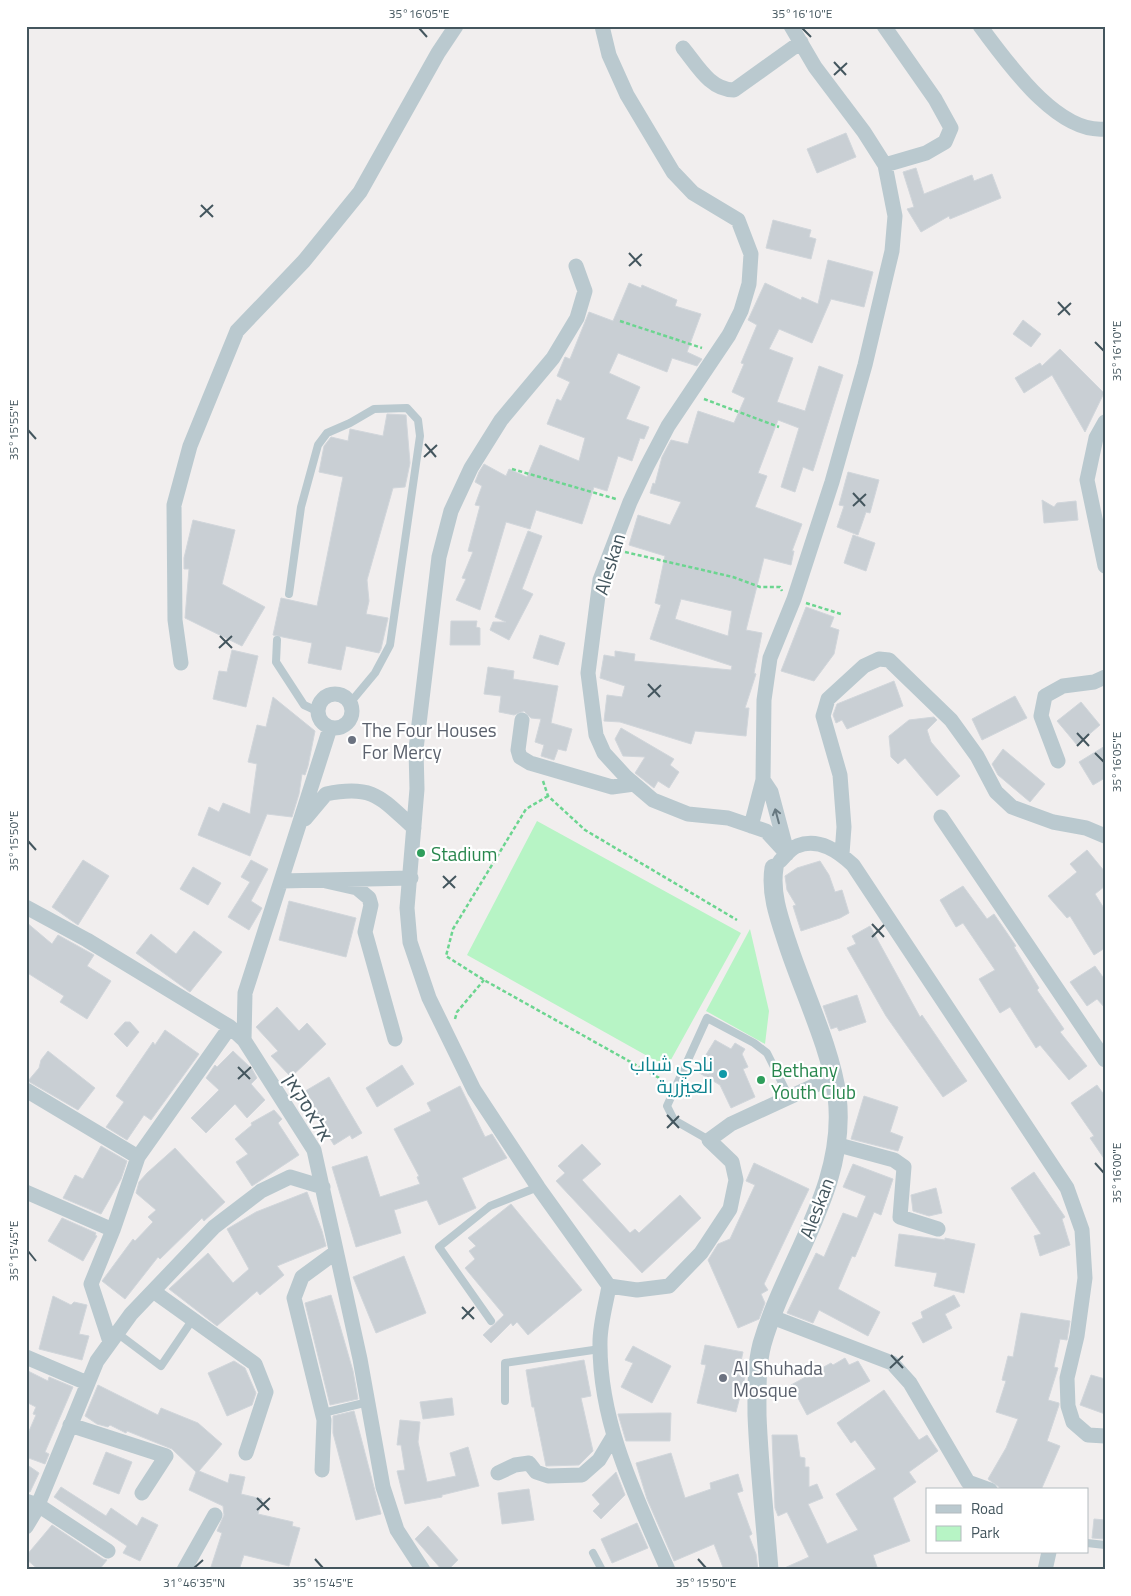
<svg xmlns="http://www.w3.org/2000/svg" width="1131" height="1596" viewBox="0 0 1131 1596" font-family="'Titillium Web',Cairo,Heebo,sans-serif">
	<rect width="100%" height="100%" fill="#f1eeee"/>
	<path fill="#b7f4c5" d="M537,821L741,933L667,1067L467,955Z
		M750,929L769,1011L765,1044L706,1011Z"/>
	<path fill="#c9cfd4" stroke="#d1d6db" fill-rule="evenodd" d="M846,133L856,157L817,173L807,149Z
		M916,168L924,194L972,175L974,181L992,174L1001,198L950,219L949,216L921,232L907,209L914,207L903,172Z
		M773,220L811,230L809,237L816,239L811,259L766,248Z
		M828,260L873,272L864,307L831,299L812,343L779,329L769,349L793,358L777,402L805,411L819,366L843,375L813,471L803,467L795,492L781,487L799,428L778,420L758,473L767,476L755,507L802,524L792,551H794L791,565L764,558L746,630L762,633L754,673L756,674L745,708H749L746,736L695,731L691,744L620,722L604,721L607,695L622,697L625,686L600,678L604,655L615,657V651L635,654L634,661L731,670L732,666L650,639L661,605L655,603L665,556L629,545L638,515L670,525L681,502L650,493L653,483L655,484L662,457L671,440L688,444L698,411L734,423L745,398L732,392L744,364L741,363L757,325L748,320L765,283L801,300L802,297L818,304ZM681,599L732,611L728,636L675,619Z
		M629,283L641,288L642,285L677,300L675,306L701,314L687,352L702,359L697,366L672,358L667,372L618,353L609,373L640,387L626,419L649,427L644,439L640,438L632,461L618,456L607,491L594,487L582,524L536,510L530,529L506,522L480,610L456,600L466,579L462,578L473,552L468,551L480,506L475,505L482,486L475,482L479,472L484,464L506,476L509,469L527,477L540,445L579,461L585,438L547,424L557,399L561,401L570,382L557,376L565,357L570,359L589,312L613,321Z
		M1023,320L1041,334L1031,347L1013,334Z
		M1060,349L1104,393L1085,432L1052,375L1024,393L1015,378L1040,363L1042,366Z
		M387,414L406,415L410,463L405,487L393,488L367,580L369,601L366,614L388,618L381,649L379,653L346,646L341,670L308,663L312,643L273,635L281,598L317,606L343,477L319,472L324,446L331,437L348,441L350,429L383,436Z
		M848,472L879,480L870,513L866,512L858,535L837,527L844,506L839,505Z
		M1042,500L1054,507L1057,503L1076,501L1078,520L1044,523Z
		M193,520L235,530L222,584L265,607L242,646L185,618L189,569H184V558Z
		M528,531L542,536L522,589L533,594L509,640L490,630L493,622H506L495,617Z
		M853,535L875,543L866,571L844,563Z
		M806,607L834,617L830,627L839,630L834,654L814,681L781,671Z
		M451,621H477L476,627L480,628V645H450Z
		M540,635L565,643L558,665L533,658Z
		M232,650L258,656L246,707L213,699L219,671L227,672Z
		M488,667L514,671L513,679L558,686L551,723L572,729L566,751L558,749L554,760L541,756L544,745L535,742L541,719L531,718L524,711L514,715L499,712L501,696L484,694Z
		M894,681L903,706L847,729L842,720L836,723L833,715L837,704Z
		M1015,696L1027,718L982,740L972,719Z
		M273,697L315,731L308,766L305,775L302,774L299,794L292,817L267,814L250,856L198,835L209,807L219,812L223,803L250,814L257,764L248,762L257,725L266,727Z
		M1081,702L1100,725L1077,745L1057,721Z
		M934,717L937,720L927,730L931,742L960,776L937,796L905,758L898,764L891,757L889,736L909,720Z
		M621,728L674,759L670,765L679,772L669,788L658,781L654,788L635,773L645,757L623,756L615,739Z
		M1105,746V778L1093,785L1079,762Z
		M1003,749L1045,784L1030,802L998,775L992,764Z
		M1087,850L1105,872V886L1095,894L1105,910V948L1094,955L1070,916L1067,918L1048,896L1077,872L1070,864Z
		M83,860L109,876L78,925L52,907Z
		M251,860L268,869L251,901L262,908L249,930L228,917L250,882L241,877Z
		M820,861L829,875L835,892L842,890L849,913L840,918L801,931L793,906L796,905L787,890L785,876L797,868Z
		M193,867L221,883L208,905L180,889Z
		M963,886L987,919L994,914L1016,946L1014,947L1039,988L1037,990L1064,1029L1060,1032L1087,1066L1069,1080L1040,1045L1036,1048L1010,1007L1000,1013L979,979L995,970L963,923L956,927L940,900Z
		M289,901L356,918L346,957L279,940Z
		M26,922L52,944L58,935L94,955L87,966L111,981L87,1019L60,1002L64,996L26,972Z
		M870,926L920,1017L922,1015L967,1081L943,1097L886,1016L847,948L856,944L852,936Z
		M194,931L222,952L190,992L136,953L151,934L176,954Z
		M1095,966L1105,980V1008L1097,999L1087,1006L1070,982Z
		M857,995L866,1022L839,1031L837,1027L831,1029L823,1006Z
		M277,1007L299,1031L307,1023L326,1044L291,1077L271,1056L278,1051L256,1027Z
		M125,1022H130L139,1032L127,1047L114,1034Z
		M165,1030L199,1054L151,1120L144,1115L127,1140L106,1127L124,1102L116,1096L153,1042L155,1045Z
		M715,1040L731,1049L735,1043L745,1049L742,1054L748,1067L743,1069L755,1097L731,1108L720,1085L696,1071Z
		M48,1051L95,1088L78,1110L28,1081L39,1068L41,1060Z
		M233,1051L252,1069L257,1078L251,1084L265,1100L247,1118L235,1104L206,1133L191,1118L219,1090L206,1078L215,1065L217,1067Z
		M402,1065L414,1084L377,1107L366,1088Z
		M329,1077L362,1133L352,1139L350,1135L334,1145L302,1093Z
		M1097,1085L1105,1096V1160L1090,1138L1094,1136L1071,1103Z
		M460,1086L485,1137L492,1134L507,1158L462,1178L476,1208L439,1225L427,1200L394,1210L401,1233L356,1247L332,1167L367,1156L380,1197L420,1184L417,1177L419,1176L394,1129L431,1111L427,1103Z
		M864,1096L898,1107L890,1132L903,1137L898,1151L851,1139Z
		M274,1110L282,1119L278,1123L299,1155L252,1186L236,1162L248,1154L235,1139L252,1125L251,1123Z
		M582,1144L601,1164L582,1180L630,1233L635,1229L639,1233L680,1195L701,1218L642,1273L556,1181L565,1173L558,1166Z
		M101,1146L127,1161L121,1179L101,1214L63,1198L75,1175L83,1179Z
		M175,1148L225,1202L204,1221L202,1218L160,1259L158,1257L125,1299L102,1281L133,1239L135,1241L153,1222L148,1217L156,1210L136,1193L139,1182L147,1173Z
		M754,1163L809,1189L764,1284L768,1290L761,1294L765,1303L759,1319L738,1328L708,1260L718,1244L730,1239L755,1185L746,1181Z
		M853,1164L893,1179L881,1215L874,1212L855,1257L852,1256L838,1289L880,1312L868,1336L819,1310L813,1323L787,1313L816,1253L824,1257L843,1213L857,1218L866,1196L843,1187Z
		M1034,1172L1065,1217L1062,1219L1070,1245L1040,1256L1034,1236L1041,1234L1011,1188Z
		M936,1188L942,1213L929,1216L913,1211L911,1195Z
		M307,1192L322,1231L326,1246L277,1266L284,1275L260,1295L257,1291L217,1326L169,1289L208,1253L233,1283L249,1269L227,1229L256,1212Z
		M511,1204L582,1290L528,1335L517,1322L513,1326L511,1323L491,1343L483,1335L504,1315L465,1268L475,1259L469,1251L476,1246L468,1238Z
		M62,1218L96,1233L95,1235L97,1236L83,1261L48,1241Z
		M899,1234L945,1240V1238L975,1244L964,1293L934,1286L937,1273L895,1266Z
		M404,1256L426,1313L376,1333L353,1277Z
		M331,1295L353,1371L358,1399L330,1405L305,1303Z
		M954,1295L960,1306L945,1314L952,1328L923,1343L912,1323L923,1318L921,1312Z
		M53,1296L71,1305L74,1302L87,1305L79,1334L89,1336L82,1360L39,1349Z
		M1021,1313L1070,1321L1067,1340L1060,1339L1054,1367L1058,1368L1048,1400L1059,1403V1405L1047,1441L1060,1446L1041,1490H1003L988,1479L1006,1448L1018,1419L996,1412L1006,1381L1002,1380L1008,1356L1013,1357Z
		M705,1345L743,1352L738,1375L745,1377L736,1412L697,1403L706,1365L701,1364Z
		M633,1346L671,1366L652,1403L621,1387L633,1363L625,1360Z
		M845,1358L849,1365L858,1361L870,1381L807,1415L791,1385L831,1363L833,1365Z
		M584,1360L591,1396L581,1398L593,1451L579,1465L546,1466L534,1407H532L526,1370Z
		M234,1361L245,1368L256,1393L252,1405L227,1416L208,1373Z
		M26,1370L48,1381L49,1377L73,1387L45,1452L49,1454L45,1464L26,1457V1438L36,1415L33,1414L36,1407L26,1402Z
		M1091,1375L1105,1379V1414L1080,1405Z
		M98,1385L158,1415L161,1408L198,1423L222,1444L199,1471L228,1483L230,1474L245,1477L241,1494L262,1499L258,1514L293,1522L292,1526L300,1528L289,1566L244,1555L239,1570H210L222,1533L217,1531L224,1515L223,1506L189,1490L196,1472L172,1449L127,1431L126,1433L110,1425L108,1427L97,1424L85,1416Z
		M884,1390L919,1440L927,1435L938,1451L909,1472L916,1482L893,1498L910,1541L873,1555L878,1570H780L809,1557L787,1512L778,1516L775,1508L772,1435H797L800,1457L805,1458V1467H809V1487L817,1484L823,1498L808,1504L827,1544L858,1530L836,1494L876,1469L855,1440L851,1443L837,1423Z
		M452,1398L454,1415L423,1419L420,1402Z
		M354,1411L381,1514L356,1520L333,1433V1416Z
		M659,1413H671L670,1441H626L618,1414Z
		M400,1420L420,1422L418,1442L427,1482L456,1476L450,1453L468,1447L479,1486L442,1495V1497L405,1504L397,1471L405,1470L401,1445H397Z
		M106,1452L132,1462L119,1494L93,1484Z
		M671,1453L685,1498L711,1489L710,1483L738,1474L743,1491L737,1493L752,1534L749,1536L756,1554L758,1570H724L714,1544L674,1561L647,1499L636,1463Z
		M26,1464L39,1473L30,1492H26Z
		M616,1472L625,1495L601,1519L593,1511L600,1504L592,1495Z
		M61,1487L106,1516L111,1508L137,1526L142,1517L158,1525L140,1561L123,1553L127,1546L54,1497Z
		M529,1489L534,1520L502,1524L498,1493Z
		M1094,1519L1105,1520V1539L1092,1538Z
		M637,1523L648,1548L612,1563L601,1539Z
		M52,1525L103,1559L107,1560L99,1570H39L26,1559V1556Z
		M428,1526L458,1560L448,1570H442L415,1539Z"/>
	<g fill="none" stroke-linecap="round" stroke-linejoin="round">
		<path stroke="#6cd590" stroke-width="2.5" stroke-dasharray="4 2.5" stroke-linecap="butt" d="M620,321L702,348
			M704,399L779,427
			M512,469L616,499
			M625,552L733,577L760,587H780L782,591
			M806,603L841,614
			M543,781L548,796L585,830L737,920
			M548,796L526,809L453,929L446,956L484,980L661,1079
			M455,1019L457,1012L484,980"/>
		<path stroke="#bac9cf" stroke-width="8" d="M289,594L301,507L318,445L327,433L350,423L374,409L407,408L418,420L420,436L390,645L375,673L350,703
			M277,640L276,662L304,705L317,711
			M709,1140L674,1120L667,1106L707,1018L754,1043L767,1053L789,1097
			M491,1321L439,1247L490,1206L538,1187
			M117,1333L161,1366L193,1319
			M505,1401V1363L600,1349
			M323,1413L368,1402
			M1087,1543L1105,1545
			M593,1553L602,1570"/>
		<path stroke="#bac9cf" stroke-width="15" d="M602,26L609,55L627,95L673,172L693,193L738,220L751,254L749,284L741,311L729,335L668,426L647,466L630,502L600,580L588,673L596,735L604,753L626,777L653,800L688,814L728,818L766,831L787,854
			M884,26L935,99L951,128L945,142L926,153L885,165
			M980,26C1006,60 1056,134 1105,129
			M683,48C697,65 710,90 734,90L801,42
			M576,266L585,291L577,318L553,358L501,420L471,468L451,511L439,557L416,749L417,789L407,908L410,942L429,998L474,1090L538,1187L609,1286L637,1290L669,1286L701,1253L730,1209L736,1180L732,1162L709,1140L731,1124L833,1077
			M1105,422L1096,438L1087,480L1105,566
			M181,663L175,620L174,505L190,446L237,331L304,261L360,192L438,53L456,26
			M318 711a17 17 0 1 1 34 0a17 17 0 1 1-34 0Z
			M522,720L518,750L520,757L530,763L612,787L634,784
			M330,728L245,993L244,1040L314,1150L360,1359L383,1487L397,1530L423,1570
			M1058,761L1041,716L1045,696L1063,686L1094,682L1105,677
			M763,780L771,792L787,852
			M941,817L1105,1060
			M305,819L326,794C373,784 381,798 414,828
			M751,826L763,780L764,700L770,658L794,599L832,482L865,365L886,276L892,251L895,216L885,165L864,132L815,67L791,26
			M842,854L844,827L840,775L823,716L828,699L864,666L879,659L889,660L951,720L977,756L996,792L1012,807L1053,822L1086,828L1105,836
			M780,861C785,856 791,848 797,846C819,837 839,852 853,865L1067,1188L1082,1230L1085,1278L1077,1336L1067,1378L1068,1406L1073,1422L1088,1435L1105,1436
			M281,881L411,878
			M326,881L357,888L369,898L371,905L365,932L395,1039
			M26,907L87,940L230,1027
			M26,1090L138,1157
			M835,1144L894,1160L904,1167L900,1217L938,1229
			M26,1192L113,1230
			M609,1286C606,1304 600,1324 600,1342C599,1423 636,1497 668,1570
			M153,1291L255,1364L266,1392L246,1453
			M772,1317L892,1363L910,1383L968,1482L990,1490
			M110,1342L91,1284L113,1230L138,1157L230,1027L244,1040
			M26,1357L87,1383
			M70,1425L166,1456L142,1493
			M322,1470L324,1420L294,1298L302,1277L336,1252
			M498,1473L515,1465L529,1463L536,1472L548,1476L582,1475L599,1460L614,1435
			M26,1501L38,1505L108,1551
			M26,1527L35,1512L97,1361L131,1314L214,1227L261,1191L290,1177L323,1187
			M184,1570L215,1515
			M1045,1570L1049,1552"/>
		<path stroke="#bac9cf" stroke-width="19" d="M769,1570C765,1518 759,1467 757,1415C757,1392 756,1367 762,1344C786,1261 848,1186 837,1096C831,1048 802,989 787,942C779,918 770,893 774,868"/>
	</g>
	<defs><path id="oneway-shaft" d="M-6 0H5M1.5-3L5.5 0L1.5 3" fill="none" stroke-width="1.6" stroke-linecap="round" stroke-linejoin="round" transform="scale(1.25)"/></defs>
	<use stroke="#677880" href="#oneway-shaft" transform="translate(777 816) rotate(-105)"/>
	<path fill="none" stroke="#44565e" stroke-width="2" d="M419,28L427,37M802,28L811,37M834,62L846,75M834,75L847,63M201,205L213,217M200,217L213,205M629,253L641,266M629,266L642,254M1058,302L1070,315M1058,315L1071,303M1095,342L1104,351M28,430L36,439M425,444L436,457M424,457L437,445M853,493L865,506M853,506L866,494M220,636L232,648M219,648L232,636M648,684L660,697M648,697L661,685M1077,733L1089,746M1077,746L1089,734M1095,753L1104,762M28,841L36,850M443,876L455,888M443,888L456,876M872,924L884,937M872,937L884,925M238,1067L250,1079M238,1079L251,1067M667,1115L679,1128M667,1128L679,1116M1095,1163L1104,1173M28,1251L36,1261M462,1307L474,1319M462,1319L474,1307M891,1355L903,1368M890,1368L903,1356M257,1498L269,1510M257,1510L270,1498M315,1559L323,1568M698,1559L706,1568M194,1568L203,1560"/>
	<g fill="#6b7280" stroke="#fff" stroke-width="2">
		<circle cx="352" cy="740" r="5"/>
		<circle cx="723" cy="1378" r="5"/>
	</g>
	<g fill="#2e9e5b" stroke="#fff" stroke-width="2">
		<circle cx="421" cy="853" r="5"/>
		<circle cx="761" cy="1080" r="5"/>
	</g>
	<circle fill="#0f9aa8" stroke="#fff" stroke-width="2" cx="723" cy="1074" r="5"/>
	<g text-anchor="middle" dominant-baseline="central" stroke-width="4.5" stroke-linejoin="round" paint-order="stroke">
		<g font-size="19" fill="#44565e" stroke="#fff">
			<text transform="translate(609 564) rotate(-73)">Aleskan</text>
			<text transform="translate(309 1107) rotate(59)">אלאסקאן</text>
			<text transform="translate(816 1208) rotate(-69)">Aleskan</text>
		</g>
		<g font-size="19" fill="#5b616d" stroke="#fff" text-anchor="start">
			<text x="362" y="729">The Four Houses<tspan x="362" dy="22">For Mercy</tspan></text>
			<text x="733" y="1367">Al Shuhada<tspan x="733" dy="22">Mosque</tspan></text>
		</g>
		<g font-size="19" fill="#27864d" stroke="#fff" text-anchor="start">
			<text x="431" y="853">Stadium</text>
			<text x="771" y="1069">Bethany<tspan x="771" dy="22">Youth Club</tspan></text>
		</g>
		<g font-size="19" fill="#0d838f" stroke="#fff" text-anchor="end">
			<text x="713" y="1063">نادي شباب<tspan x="713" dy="22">العيزرية</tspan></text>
		</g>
	</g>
	<rect width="1131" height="1596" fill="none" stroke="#ffffff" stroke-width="55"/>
	<rect x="926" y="1488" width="162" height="65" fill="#ffffff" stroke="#b4bbbf"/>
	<rect x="936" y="1505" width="25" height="8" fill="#bac9cf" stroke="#b4bbbf"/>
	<text x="971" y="1514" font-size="15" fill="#44565e">Road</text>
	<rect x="936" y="1526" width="25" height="15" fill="#b7f4c5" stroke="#b4bbbf"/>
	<text x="971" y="1538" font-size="15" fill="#44565e">Park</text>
	<rect x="28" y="28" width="1076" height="1540" fill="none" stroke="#44565e" stroke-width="2"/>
	<g font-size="12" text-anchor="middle" fill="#44565e">
		<text x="419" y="18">35°16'05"E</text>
		<text x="802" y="18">35°16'10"E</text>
		<text transform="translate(1117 351) rotate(-90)" y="4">35°16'10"E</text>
		<text transform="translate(14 430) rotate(-90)" y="4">35°15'55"E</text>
		<text transform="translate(1117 762) rotate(-90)" y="4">35°16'05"E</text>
		<text transform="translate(14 841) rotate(-90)" y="4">35°15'50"E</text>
		<text transform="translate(1117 1173) rotate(-90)" y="4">35°16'00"E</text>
		<text transform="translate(14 1251) rotate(-90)" y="4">35°15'45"E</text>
		<text x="194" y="1587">31°46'35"N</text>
		<text x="323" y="1587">35°15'45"E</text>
		<text x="706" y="1587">35°15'50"E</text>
	</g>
</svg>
